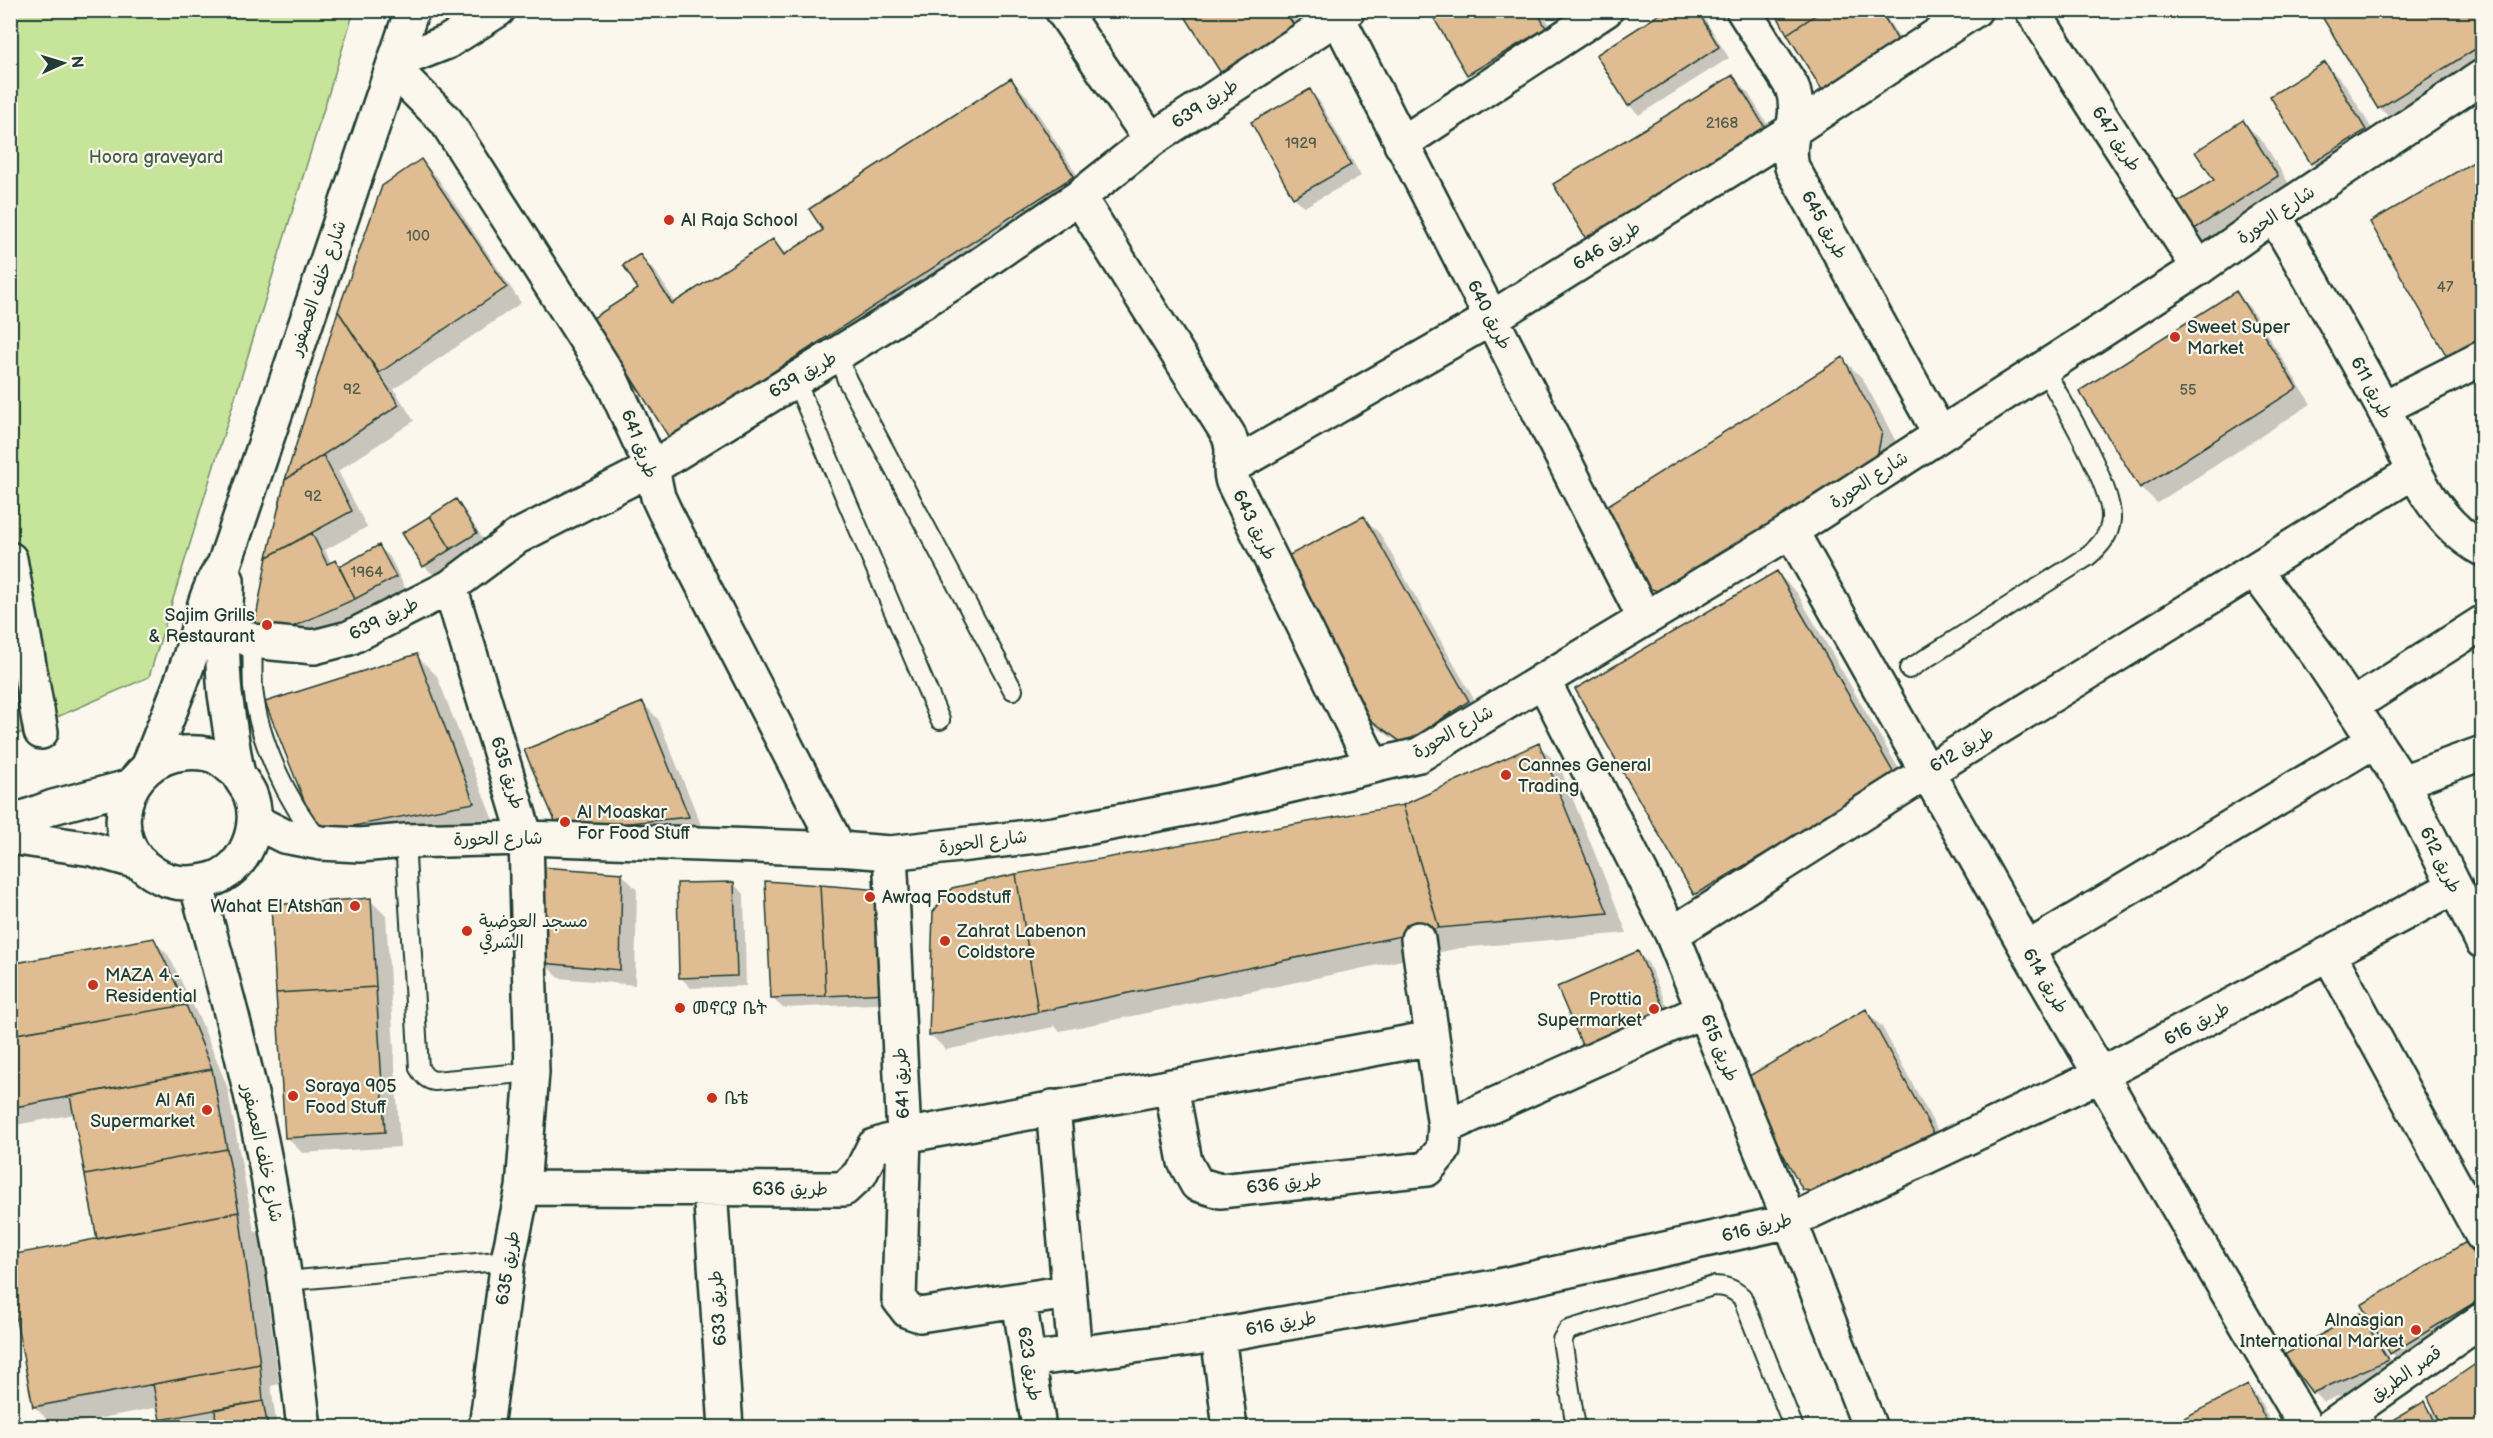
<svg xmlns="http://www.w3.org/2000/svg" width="2493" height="1438" viewBox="0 0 2493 1438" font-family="'Balsamiq Sans','Playpen Sans Arabic','Noto Sans Ethiopic',sans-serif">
	<rect width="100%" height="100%" fill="#fbf7ec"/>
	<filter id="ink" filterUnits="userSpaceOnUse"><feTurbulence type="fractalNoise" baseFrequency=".0167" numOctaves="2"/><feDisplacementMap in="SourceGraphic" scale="12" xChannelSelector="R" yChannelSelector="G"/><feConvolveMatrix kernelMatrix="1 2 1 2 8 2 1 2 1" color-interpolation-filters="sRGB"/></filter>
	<g filter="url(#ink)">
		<path fill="#c7e49b" stroke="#739068" stroke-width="1.5" d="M11,11H354L149,677L11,737Z"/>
		<path fill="#0003" d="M1183,10H1288L1314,49Z
			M1431,10H1541L1561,44L1484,90L1469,74Z
			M1669,10H1699L1729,58L1639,115L1629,105Z
			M1776,10H1882L1913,60Z
			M2320,10H2479L2482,16V70L2395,123L2380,108Z
			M2325,64L2345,84L2385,151L2332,183L2312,163Z
			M1733,77L1748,93L1779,143L1768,167L1609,264Z
			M1011,80L1027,96L1088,192L686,453L640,290V256L655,271L676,303L773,241L787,255L825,230Z
			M1310,91L1320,102L1361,176L1304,207L1294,197Z
			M2243,122L2264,143L2297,197L2204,256L2183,236L2216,180Z
			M2482,159V384L2476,388L2455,368L2372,223Z
			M421,161L437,177L521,303L394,389L414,421L338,471L367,527L325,550L331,563L335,561L341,567L379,547L390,557L405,588L366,609L271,651L269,557L287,480L340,311Z
			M2236,293L2251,309L2311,404L2157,503L2141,487L2081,392Z
			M1843,359L1863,379L1902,453L1897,478L1688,614L1655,603L1634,582Z
			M456,501L466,512L486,544L435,576L424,566Z
			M1364,518L1380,534L1484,717L1420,758L1378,728L1362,712Z
			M1777,573L1797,593L1915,797L1716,914L1696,894Z
			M417,656L437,676L494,823L319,833Z
			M643,703L658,719L704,832L576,845Z
			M1538,745L1559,765L1627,933L1460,948L1060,1031L1053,1025V1027L946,1050L931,1035Z
			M622,874L637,890L635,985L559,978L543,962Z
			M733,883L744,894L746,986L691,988L681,978Z
			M766,883L897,1003L783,1008L772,998Z
			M370,900L386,916L400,1147L302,1153L287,1137Z
			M153,940L169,956L201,1022L227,1086L254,1230L259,1234L279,1384L271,1386L277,1428H218L217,1420L184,1428H169L161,1420L159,1407L54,1427L34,1406L99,1240L75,1114L10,1126V966Z
			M1638,953L1648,963L1676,1026L1597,1061Z
			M1866,1011L1882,1027L1948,1150L1820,1205L1804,1189Z
			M2465,1244L2482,1266V1315L2401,1363L2391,1353Z
			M2360,1315L2370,1325L2397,1371L2324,1402L2314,1392Z
			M2482,1362V1428H2383L2424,1403L2440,1419L2430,1397Z
			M2247,1387L2258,1397L2274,1428H2169Z"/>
		<path fill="#dfbc91" stroke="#1f3d34" stroke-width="1.5" d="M1181,10H1284L1299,33L1226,81Z
			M1429,10H1536L1546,28L1467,75Z
			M1666,10H1697L1719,47L1628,106L1596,55Z
			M1774,10H1823L1787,34Z
			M1823,10H1880L1903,49L1827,98L1787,34Z
			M2318,10H2474L2482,24V45L2378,109Z
			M2325,62L2366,130L2311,164L2270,96Z
			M1733,75L1764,126L1753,152L1592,249L1553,184Z
			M1011,78L1074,176L670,439L593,318L638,289L623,265L640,254L672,304L773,239L784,255L823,230L809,209Z
			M1310,89L1351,165L1293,198L1251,122Z
			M2243,120L2278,176L2182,237L2165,210L2214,180L2195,152Z
			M2482,157V352L2454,369L2370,222Z
			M421,159L507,287L379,373L338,311L382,186Z
			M2236,291L2297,388L2140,488L2079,391Z
			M338,311L399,405L285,480Z
			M1843,357L1882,432L1877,457L1667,594L1633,583L1597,512Z
			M323,455L352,511L267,557L285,480Z
			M456,499L477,533L451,549L430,516Z
			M430,516L451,549L423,567L402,533Z
			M1364,516L1469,701L1404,744L1361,713L1280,560Z
			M312,533L327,564L336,560L355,599L259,642L254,629L267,557Z
			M379,545L396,577L355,599L339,567Z
			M1777,571L1896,777L1694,895L1575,689Z
			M417,654L474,803L317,833L265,702Z
			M643,702L689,817L559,830L524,750Z
			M1539,743L1608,913L1439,928L1403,805Z
			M1403,805L1439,928L1038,1012L1016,874Z
			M541,867L622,873L620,970L542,963Z
			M1016,874L1038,1012L929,1036L933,912L952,888Z
			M765,881L820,885L826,996L771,998Z
			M734,882L737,976L679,978L677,883Z
			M820,885L882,890L887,993L826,996Z
			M371,898L376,987L276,993L271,905Z
			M154,938L186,1005L10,1035V964Z
			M1638,951L1667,1015L1585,1052L1557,987Z
			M376,987L385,1132L285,1138L276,993Z
			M186,1005L212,1069L10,1108V1035Z
			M1866,1009L1934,1134L1832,1194L1803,1190L1742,1080Z
			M212,1069L227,1149L85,1175L70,1096Z
			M227,1149L239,1212L97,1239L85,1175Z
			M239,1212L260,1364L33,1407L10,1288V1255Z
			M2466,1242L2482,1270V1298L2390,1354L2361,1305Z
			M2360,1313L2388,1360L2312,1393L2284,1355Z
			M2477,1363L2482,1371V1428H2443L2428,1397Z
			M260,1364L263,1401L160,1420L153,1384Z
			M2248,1385L2270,1428H2171L2170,1425Z
			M263,1401L268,1428H216L215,1409Z
			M2425,1401L2438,1428H2380Z"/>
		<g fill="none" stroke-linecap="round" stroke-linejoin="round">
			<defs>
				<path id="service" d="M838,355L847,380L1013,690
					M795,379L940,720
					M252,641C253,657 252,673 253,688C258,740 287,802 320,841
					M1909,669L2087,557C2100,546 2110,535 2111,519C2113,486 2061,399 2043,368
					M405,841L419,1068C423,1075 427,1080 435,1081L532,1072
					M287,1281L508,1260
					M2359,1408L2368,1428
					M1576,1428L1562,1340L1568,1330L1713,1286C1726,1286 1733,1289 1742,1297L1794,1428"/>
				<path id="minor" d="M1062,10L1151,140
					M1334,10L1645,619
					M1743,10L1792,87C1803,118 1785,137 1792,167L1940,434
					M2032,10L2199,268
					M396,62L447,42L498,10
					M393,68L446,121L611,379L652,468L658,497L665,512L839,849
					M1401,144L1606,10
					M1079,197L1228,434C1237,453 1227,465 1233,482L1373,766
					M2274,215C2310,278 2347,342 2382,406C2410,458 2427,518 2482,549
					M2383,408L2482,358
					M1231,467L1490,319L1793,130L1975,10
					M1791,531L2027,949L2307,1428
					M10,559L41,732
					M2255,571L2319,657L2402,782L2482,941
					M450,587L526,838L532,1072L523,1188L508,1260L486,1428
					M223,626L252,641L314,647L349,638L450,587L517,537L652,468L959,279L1079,197L1151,140L1348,10
					M1543,680L1672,934L1790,1221L1870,1428
					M2352,706L2482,623
					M2402,782L2482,753
					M890,853L904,1136L899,1299L908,1311L920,1315L1068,1292
					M1672,934L1927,772L2413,472
					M2027,949L2374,741
					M2329,954L2482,1235
					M1171,1086L1185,1162L1197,1184L1220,1191L1427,1169L1443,1150L1445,1127L1418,939
					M1053,1107L1075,1355
					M1445,1127L1704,1010
					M523,1188L844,1189L860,1174L874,1146L904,1136L1432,1038
					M710,1189L726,1428
					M1019,1300L1039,1428
					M1218,1335L1230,1428
					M1028,1360L1218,1335L1494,1287L1790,1221L2100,1075L2454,887"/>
				<path id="tertiary" d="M227,580C228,595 225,610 223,625C222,648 223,671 225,694C229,719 232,746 237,770C239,779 247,786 250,794C263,826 245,871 210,880C190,885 171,885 153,873C99,839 124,758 184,753C196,752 210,753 220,759C226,763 232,769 238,773
					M149,765C162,730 177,696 189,660C200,628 203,593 224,565L412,10
					M254,821L284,836L321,843L360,845L405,841L526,838L839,849L890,853L1054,834L1216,803L1419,755L1791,531L2199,268L2274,215L2482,77
					M10,823L53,807L132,786
					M10,837L92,849L141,863
					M196,883C222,978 249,1074 267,1171C283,1256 294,1341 304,1428
					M2328,1428L2482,1320"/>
			</defs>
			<use href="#service" stroke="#1f3d34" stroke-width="22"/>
			<use href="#minor" stroke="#1f3d34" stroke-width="38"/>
			<use href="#tertiary" stroke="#1f3d34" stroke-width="38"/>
			<use href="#service" stroke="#fbf7ec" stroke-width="18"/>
			<use href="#minor" stroke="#fbf7ec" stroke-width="33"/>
			<use href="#tertiary" stroke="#fbf7ec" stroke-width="33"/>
		</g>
	</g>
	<g fill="#c8321e" stroke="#fbf7ec" stroke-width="2">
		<circle cx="669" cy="220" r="6"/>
		<circle cx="2175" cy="337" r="6"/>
		<circle cx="267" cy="625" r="6"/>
		<circle cx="1506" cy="775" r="6"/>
		<circle cx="565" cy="822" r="6"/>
		<circle cx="870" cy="897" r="6"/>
		<circle cx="355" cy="906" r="6"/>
		<circle cx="467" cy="931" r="6"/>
		<circle cx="945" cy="941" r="6"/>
		<circle cx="93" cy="985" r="6"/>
		<circle cx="680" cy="1008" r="6"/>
		<circle cx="1654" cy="1009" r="6"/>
		<circle cx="293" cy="1096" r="6"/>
		<circle cx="712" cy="1098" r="6"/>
		<circle cx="207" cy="1110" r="6"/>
		<circle cx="2416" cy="1330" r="6"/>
	</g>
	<g text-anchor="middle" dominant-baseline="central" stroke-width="4.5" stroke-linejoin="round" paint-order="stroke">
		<g font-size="15" fill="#4f5d4b">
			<text x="1722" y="123">2168</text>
			<text x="1301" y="143">1929</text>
			<text x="418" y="236">100</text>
			<text x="2445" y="287">47</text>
			<text x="352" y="389">92</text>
			<text x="2188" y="390">55</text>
			<text x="313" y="496">92</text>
			<text x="367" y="572">1964</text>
		</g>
		<g font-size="18" fill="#1f3d34" stroke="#fbf7ec">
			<text transform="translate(1205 104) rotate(-33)">طريق 639</text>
			<text transform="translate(2116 139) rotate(57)">طريق 647</text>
			<text transform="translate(2276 215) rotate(-34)">شارع الحورة</text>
			<text transform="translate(1824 225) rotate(61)">طريق 645</text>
			<text transform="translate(1607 246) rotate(-32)">طريق 646</text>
			<text transform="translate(318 288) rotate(-71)">شارع خلف العصفور</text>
			<text transform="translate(1489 315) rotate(63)">طريق 640</text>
			<text transform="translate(803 375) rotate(-30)">طريق 639</text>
			<text transform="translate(2371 388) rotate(62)">طريق 611</text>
			<text transform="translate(639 444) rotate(69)">طريق 641</text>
			<text transform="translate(1869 480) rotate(-33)">شارع الحورة</text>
			<text transform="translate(1254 525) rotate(64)">طريق 643</text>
			<text transform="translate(384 619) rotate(-26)">طريق 639</text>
			<text transform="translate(1453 732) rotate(-29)">شارع الحورة</text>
			<text transform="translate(1962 750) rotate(-31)">طريق 612</text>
			<text transform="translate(507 773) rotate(73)">طريق 635</text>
			<text transform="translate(498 839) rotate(-1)">شارع الحورة</text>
			<text transform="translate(983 842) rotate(-7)">شارع الحورة</text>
			<text transform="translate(2440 860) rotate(64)">طريق 612</text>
			<text transform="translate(2045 981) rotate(60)">طريق 614</text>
			<text transform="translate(2197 1024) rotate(-28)">طريق 616</text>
			<text transform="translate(1719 1048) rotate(68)">طريق 615</text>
			<text transform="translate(902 1083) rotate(-93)">طريق 641</text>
			<text transform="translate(262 1153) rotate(78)">شارع خلف العصفور</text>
			<text transform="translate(1284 1184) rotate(-6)">طريق 636</text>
			<text x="790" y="1189">طريق 636</text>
			<text transform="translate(1757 1228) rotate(-14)">طريق 616</text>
			<text transform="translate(508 1268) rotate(-81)">طريق 635</text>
			<text transform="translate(718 1308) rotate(-94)">طريق 633</text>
			<text transform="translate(1281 1324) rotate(-10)">طريق 616</text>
			<text transform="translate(1029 1364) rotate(81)">طريق 623</text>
			<text transform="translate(2406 1374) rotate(-35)">قصر الطريق</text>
		</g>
		<g font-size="18" fill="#415e49" stroke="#fbf7ec">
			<text x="156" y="157">Hoora graveyard</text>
		</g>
		<g font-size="18" fill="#1f3d34" stroke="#fbf7ec" text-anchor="start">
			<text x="681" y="220">Al Raja School</text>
			<text x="2187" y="327">Sweet Super<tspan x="2187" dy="21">Market</tspan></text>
			<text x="255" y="615" text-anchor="end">Sajim Grills<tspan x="255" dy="21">&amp; Restaurant</tspan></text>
			<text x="1518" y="765">Cannes General<tspan x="1518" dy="21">Trading</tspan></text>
			<text x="577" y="812">Al Moaskar<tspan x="577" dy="21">For Food Stuff</tspan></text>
			<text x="882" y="897">Awraq Foodstuff</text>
			<text x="343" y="906" text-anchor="end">Wahat El Atshan</text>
			<text x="479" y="921">مسجد العوضية<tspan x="479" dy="21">الشرقي</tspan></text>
			<text x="957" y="931">Zahrat Labenon<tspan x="957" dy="21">Coldstore</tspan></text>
			<text x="105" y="975">MAZA 4 -<tspan x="105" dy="21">Residential</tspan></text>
			<text x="1642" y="999" text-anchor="end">Prottia<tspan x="1642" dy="21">Supermarket</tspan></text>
			<text x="692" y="1008">መኖርያ ቤት</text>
			<text x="305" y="1086">Soraya 905<tspan x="305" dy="21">Food Stuff</tspan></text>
			<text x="724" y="1098">ቤቴ</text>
			<text x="195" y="1100" text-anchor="end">Al Afi<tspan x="195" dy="21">Supermarket</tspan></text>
			<text x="2404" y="1320" text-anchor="end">Alnasgian<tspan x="2404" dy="21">International Market</tspan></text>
		</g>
	</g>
	<rect width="2493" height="1438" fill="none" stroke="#fbf7ec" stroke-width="36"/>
	<rect x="18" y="18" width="2457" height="1402" fill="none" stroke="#1f3d34" stroke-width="2" filter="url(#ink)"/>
	<g transform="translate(63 63) rotate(86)" stroke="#fbf7ec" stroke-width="4.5" paint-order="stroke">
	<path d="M0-4.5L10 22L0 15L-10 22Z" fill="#1f3d34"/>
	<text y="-9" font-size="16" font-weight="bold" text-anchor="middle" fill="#1f3d34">N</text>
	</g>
</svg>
